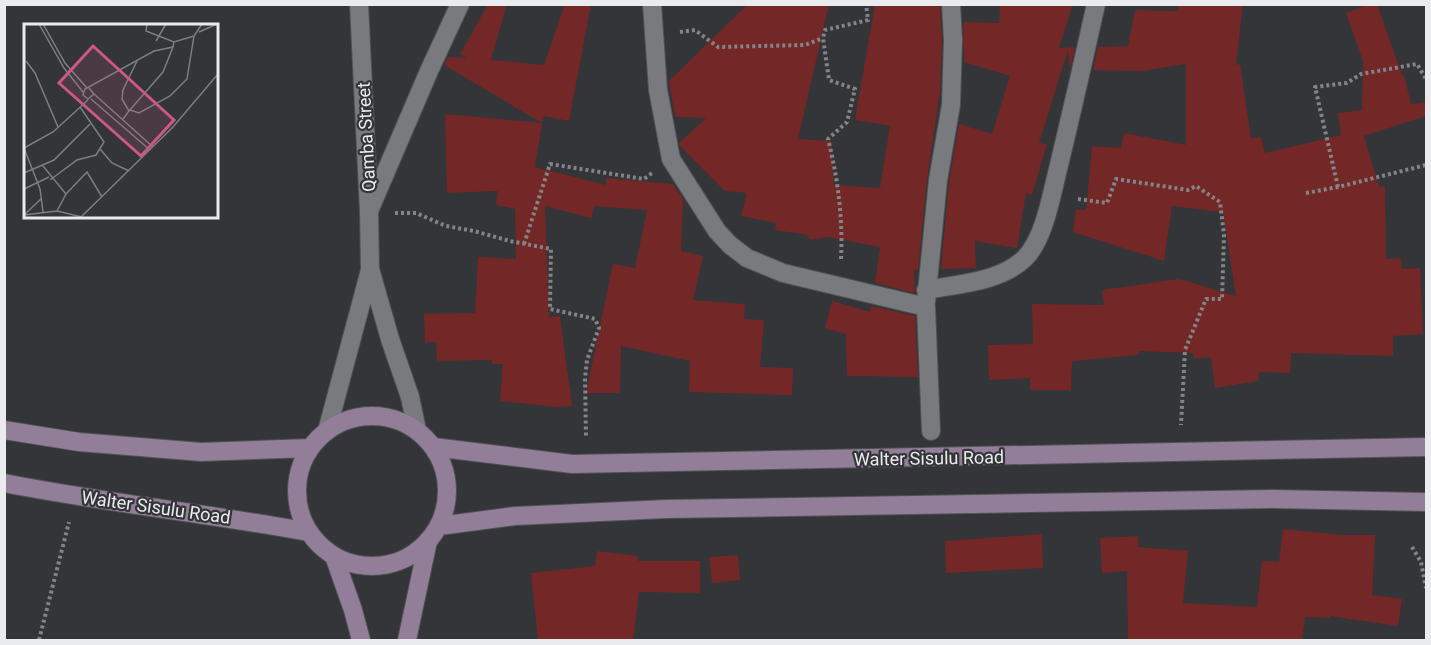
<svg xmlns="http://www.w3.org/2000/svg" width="1431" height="645" viewBox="0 0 1431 645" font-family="Roboto,sans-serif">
	<rect width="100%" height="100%" fill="#333538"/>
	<path fill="#742727" d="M488,4H507L491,60L544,65L565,4H591L569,121L544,116L542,123L444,65L448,57L467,58L460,54Z
		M748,4H829L798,139L831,141L834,185L880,188L890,126L855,120L875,4H940L942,40L940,92L927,179L918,270H914L915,293L875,283L880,247L828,237L809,240L808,235L775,230L776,223L741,216L747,193L725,191L680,146L679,143L706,118L675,117L669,81Z
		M1000,4H1073L1059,48L1075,47L1070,70L1068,50L1039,143L1047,144L1032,195L1026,193L1017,248L975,241L976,268L941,269L949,182L959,124L992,134L1010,76L964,62L963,22L999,23Z
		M1178,4H1243L1236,65L1240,64L1251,138L1261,137L1265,153L1341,135L1338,113L1362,110L1363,61L1346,13L1370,4H1377L1402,75H1404L1411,104L1426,102V116L1364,136L1379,187L1385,186L1386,259L1401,258L1402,269L1420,268L1423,334L1393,336V356L1291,353L1290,373L1259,372L1258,381L1215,388L1211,357L1194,359L1193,353L1139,351V355L1072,361L1071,390H1030V378L989,380L988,345L1033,344L1032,304L1104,305L1102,290L1179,279L1236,296L1223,212L1172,206L1164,261L1073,232L1076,209L1086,210L1092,146L1121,148L1124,133L1186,145V64L1142,71L1093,70L1098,47L1128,46L1135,10L1178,11Z
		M445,114L542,123L535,167L606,185V178L673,184L683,199L681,251L703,256L693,300L745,304L744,319L764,320L760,367L793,368L792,395L689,392L690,361L621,346L620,393H586L613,264L635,268L647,210L595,206L591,218L545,206L549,317L560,316L572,406L557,407L500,401L503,364H492V360L437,361L436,342H425L424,314L475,313L478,257L516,259L515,209L496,205L498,191L447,193Z
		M832,301L870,312L871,306L915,316L918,377L847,376L846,334L825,328Z
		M1283,529L1342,535H1375L1372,595L1402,599L1398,626L1330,616V618L1305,617L1302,640H1128L1127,571L1102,573L1100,538L1138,536V547L1188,551L1183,603L1257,607L1262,561L1279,562Z
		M1042,534L1043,568L946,573L945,541Z
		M597,551L638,556V561H700V593L639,592L633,640H538L531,573L595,566Z
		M738,555L740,580L712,583L709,557Z"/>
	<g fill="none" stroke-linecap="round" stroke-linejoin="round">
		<defs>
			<path id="lane" d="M359,4L369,211"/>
			<path id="street" d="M652,4L658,90L671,159L717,231L730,245L747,258L783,273L926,307L931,431
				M926,290C958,284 1001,282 1025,258C1045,238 1052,192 1059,165C1072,111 1084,58 1096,4
				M926,302L938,180L951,105L953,40L951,4
				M417,430L410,397L390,339L370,269L369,211L429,71L460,4
				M327,431L370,270"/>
			<path id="secondary" d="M297 491a75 75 0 1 1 150 0a75 75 0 1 1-150 0Z
				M4,430L79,442L201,452L310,448
				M433,447L572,464L1426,447
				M4,483C105,503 207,513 308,532
				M439,526L515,516L666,509L1273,499L1426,502
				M334,556L353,610L361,640
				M407,640L428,541"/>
		</defs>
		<use href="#lane" stroke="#505255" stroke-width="20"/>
		<use href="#street" stroke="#505255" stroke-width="20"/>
		<use href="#secondary" stroke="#505255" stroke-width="20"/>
		<path stroke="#828487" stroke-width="4" stroke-dasharray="3 3" stroke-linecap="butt" d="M680,32L695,30L718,47L805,45L823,38
			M1338,187L1315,87L1347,83L1361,74L1417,64L1426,79
			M1306,193L1338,187L1426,165
			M1078,199L1107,203L1116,179L1188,190L1196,186L1220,202L1224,235L1222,299H1206L1185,350L1181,425
			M395,213H416L446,226L474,231L510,241L551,249L550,309L595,319L599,328L587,360L585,378L586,437
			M524,244L550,164L644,179L652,173
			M841,259C843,218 838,179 828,139L847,122L855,89L829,80L823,38L825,30L868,20L866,4
			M1412,547L1421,562L1426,588
			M39,640L69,522"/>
		<use href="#lane" stroke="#787a7e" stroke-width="18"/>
		<use href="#street" stroke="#787a7e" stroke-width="18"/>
		<use href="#secondary" stroke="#927e98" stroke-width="18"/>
	</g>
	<g text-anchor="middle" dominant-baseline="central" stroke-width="4.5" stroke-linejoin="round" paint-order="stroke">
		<g font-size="18" fill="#eaebee" stroke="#333538">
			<text transform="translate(366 137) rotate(-93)">Qamba Street</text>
			<text transform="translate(929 458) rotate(-1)">Walter Sisulu Road</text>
			<text transform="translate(156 507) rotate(8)">Walter Sisulu Road</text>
		</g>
	</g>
	<g transform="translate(24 24)">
		<rect width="194" height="194" fill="#333538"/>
		<path fill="none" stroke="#7c7e81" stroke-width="1.5" d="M15,0L40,44L59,68M19,0L41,39L63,64M123,0L122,7L150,18L170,12M175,8L193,0M132,17L142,0M2,37L11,49L34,103M65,64L70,70L64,75L59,71L61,65L130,27L149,23L150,18M70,70L129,123M67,75L126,126M106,86L115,89L146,72L163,55L170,12L178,0M105,87L139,48L149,23M99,95L105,87L98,75L99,66L113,37M0,124L29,108L64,76M0,124L16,165L19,188M76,125L88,139L105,147M19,142L42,170L33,187M0,149L30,136L66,100M26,156L53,136L72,131L80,118L56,83M0,165L25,153M42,170L63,148L78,173M0,191L33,187L58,193M0,191L18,174M57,193L149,103L194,50"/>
		<path fill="#ce5787" fill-opacity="0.15" stroke="#ce5787" stroke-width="3" d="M69,22L150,96L117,132L35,59Z"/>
		<rect width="194" height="194" fill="none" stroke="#eaebee" stroke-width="3"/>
	</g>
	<rect width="1431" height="645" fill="none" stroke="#eaebee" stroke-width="12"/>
</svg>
